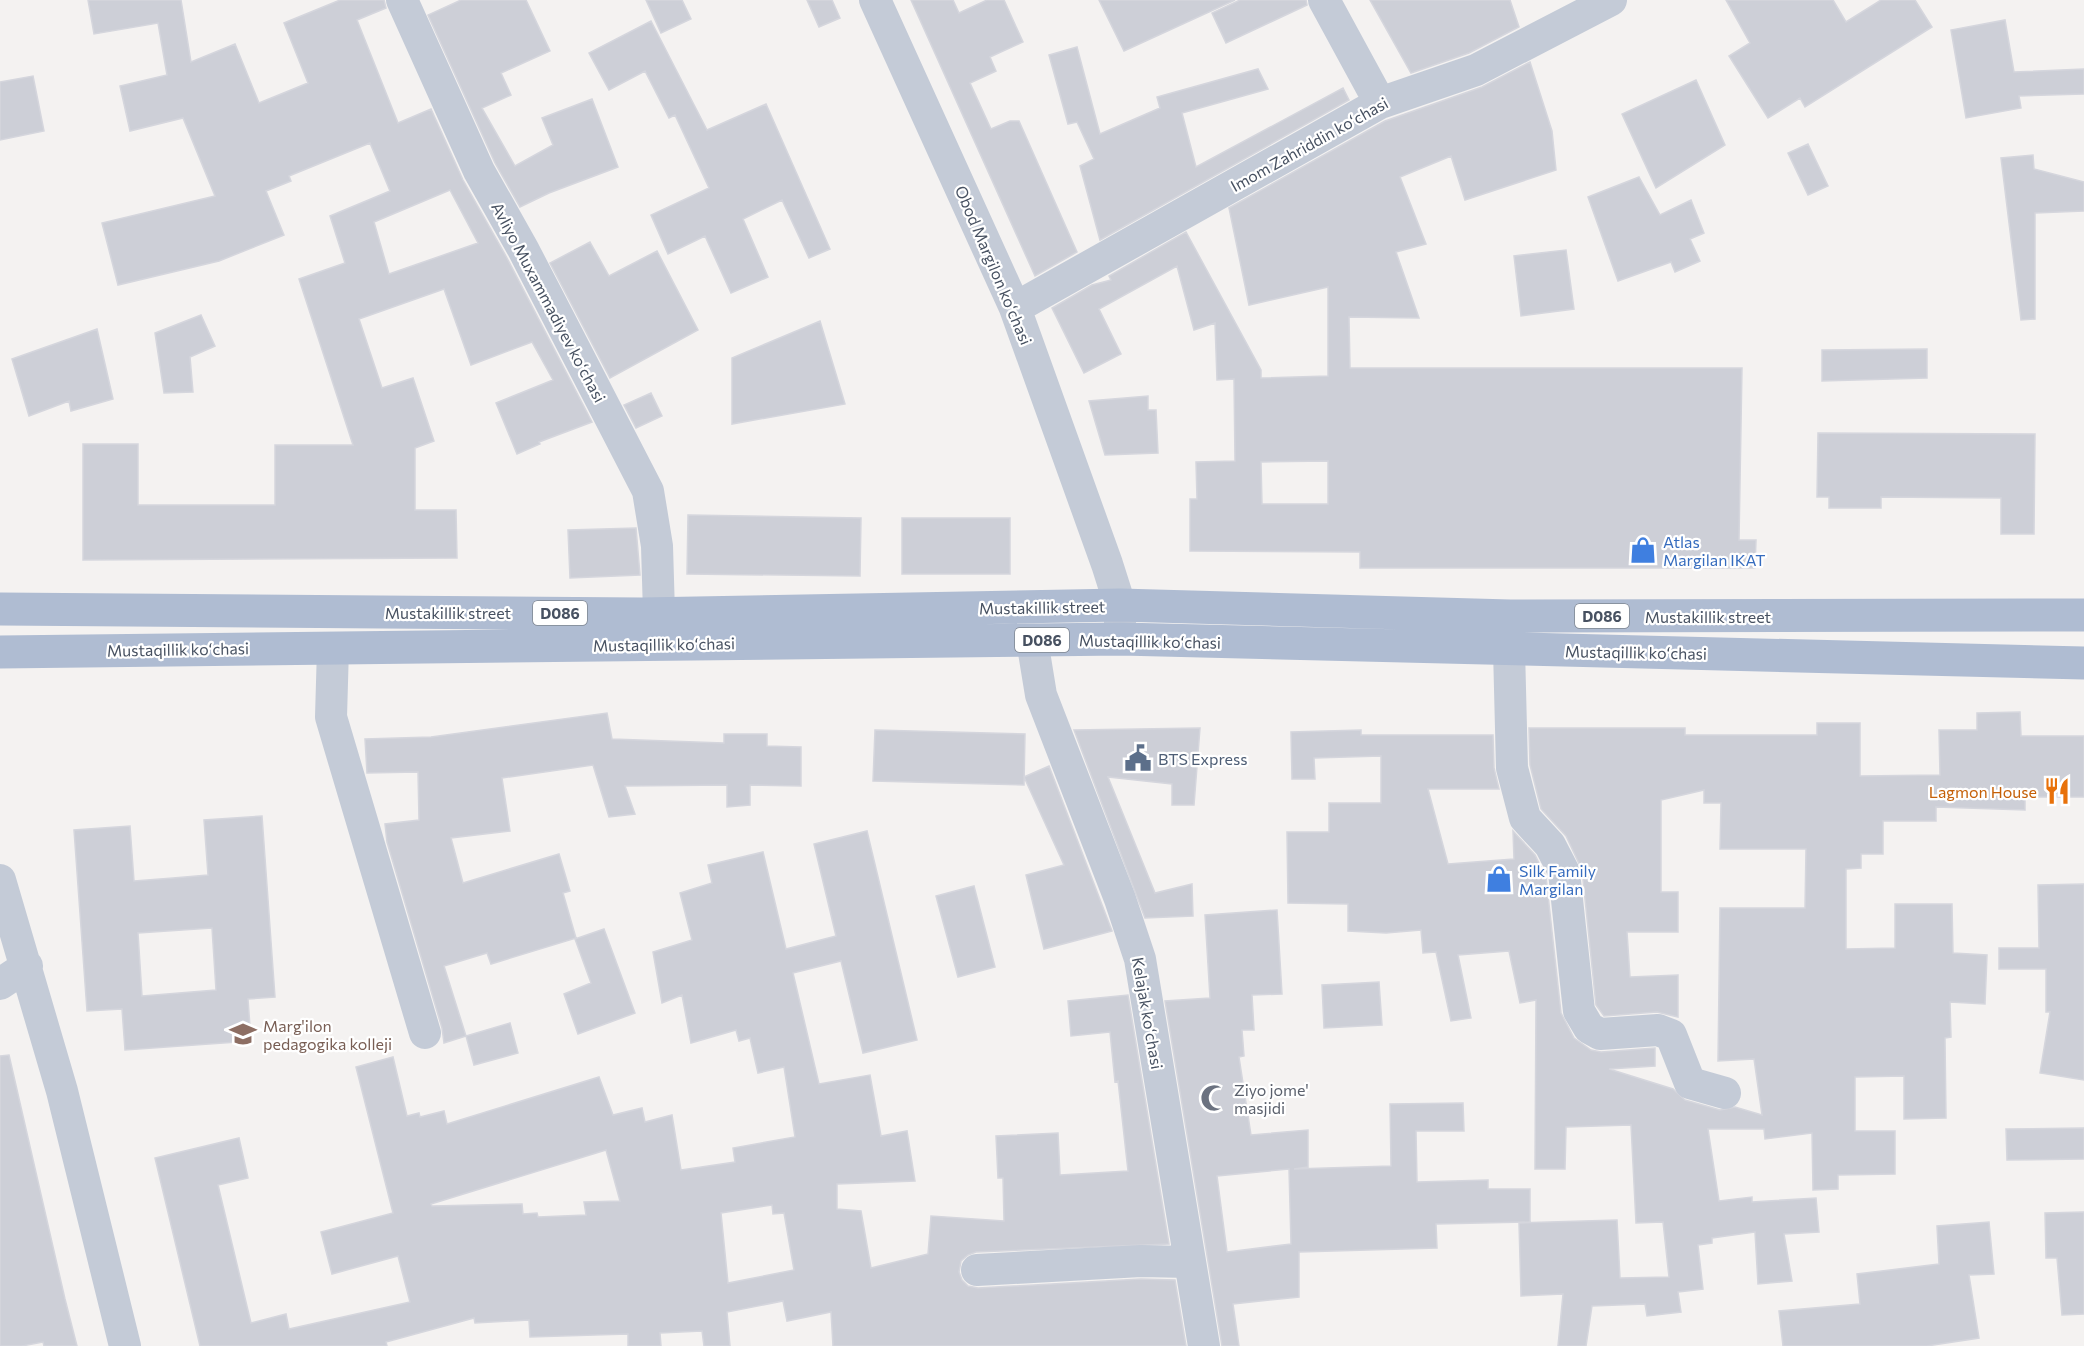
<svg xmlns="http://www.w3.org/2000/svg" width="2084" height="1346" viewBox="0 0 2084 1346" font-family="Commissioner,sans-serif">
	<rect width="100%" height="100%" fill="#f4f2f1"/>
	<path fill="#cdcfd7" stroke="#d5d6dd" stroke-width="1.5" fill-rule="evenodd" d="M88,0H181L191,62L235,44L259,103L308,83L284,23L340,0H384L386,8L357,20L398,123L431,109L463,180L507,258L592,422L539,442L540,444L517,454L496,403L553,380L532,342L471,365L444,289L359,319L382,388L413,378L434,441L415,448V510H456L457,558L83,560V444H138V505H275V445H353L299,279L345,263L330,216L390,191L370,143L289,176L291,181L266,191L284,235L219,261L118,285L102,223L215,196L183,118L130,131L120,86L167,75L158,23L94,34ZM450,190L478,243L389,274L374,222Z
		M461,0H526L550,51L501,73L511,95L482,108L515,166L553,145L542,118L592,99L618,167L549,193L520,207L495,163L428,15Z
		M646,0H682L691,19L661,33Z
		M807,0H832L840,18L819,27Z
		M911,0H953L959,13L987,0H1004L1023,42L990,57L996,71L970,83L991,129L1010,121H1019L1077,252L1035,276Z
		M1099,0H1235L1124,51Z
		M1240,0H1306L1307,5L1226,43L1212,13Z
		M1370,0H1510L1519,27L1469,53L1411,73Z
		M1726,0H1833L1846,22L1881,0H1915L1932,27L1805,107L1800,98L1768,118L1729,56L1750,43Z
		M2005,20L2014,72L2084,69V94L2019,96L2021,108L1966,118L1951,30Z
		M651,21L707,130L766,104L830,249L809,258L782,200L743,219L768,277L731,293L705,236L668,254L651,215L709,188L675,115L669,118L645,71L609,90L589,53Z
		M1077,47L1100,134L1160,108L1157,97L1258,69L1268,89L1182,113L1196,167L1343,88L1349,100L1100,240L1080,166L1094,159L1077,122L1068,124L1049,55Z
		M1530,62L1552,131L1556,170L1465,200L1451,156L1400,177L1426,244L1396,252L1419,318L1349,317L1350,368H1742L1739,540H1756L1755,568H1360V552L1190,551V499H1197L1196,462L1235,461L1234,379L1217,380L1215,323L1194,330L1177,266L1099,309L1121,354L1084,373L1052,308L1092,285L1111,280L1109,276L1186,232L1261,370V378L1328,376V287L1249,305L1229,208L1385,121L1482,87ZM1328,461V504H1262L1261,462Z
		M33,76L44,131L0,140V82Z
		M1696,80L1725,145L1656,188L1622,114Z
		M1808,144L1828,186L1808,195L1788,153Z
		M2033,155L2034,169L2084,182V211L2035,213V319L2021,320L2001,158Z
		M1639,177L1660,215L1691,200L1704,233L1690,239L1700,261L1675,272L1671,262L1618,281L1588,197Z
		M590,242L609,276L657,251L698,330L610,378L550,263Z
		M1566,250L1574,309L1521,316L1514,256Z
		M201,315L215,346L190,357L193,392L164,393L155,333Z
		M820,321L845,404L732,424V358Z
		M97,329L113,399L71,411L69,401L29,416L12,359Z
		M1927,349V378L1822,381V350Z
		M651,393L662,416L636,428L624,405Z
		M1148,396V410H1156L1158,453L1105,455L1089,401Z
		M1818,433L2035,434L2034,534H2001V498L1881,497V508H1829V497H1817Z
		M688,515L861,518L860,576L687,574Z
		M902,518H1010V574H902Z
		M636,528L640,575L570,578L568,530Z
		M2020,712L2021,736H2084V797H2025V810L1936,807V821H1883V854H1861V868L1846,869V949L1895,948V904H1952L1953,953L1987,955L1985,1004L1950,1002L1951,1037L1945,1038L1946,1118L1904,1119V1076L1855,1077V1131H1895V1174L1838,1175V1189L1813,1190L1812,1133L1765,1139L1764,1129H1708L1719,1201L1752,1197V1202L1816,1198L1819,1232L1784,1234L1792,1281L1758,1284L1755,1232L1712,1238V1243L1698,1245L1703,1289L1678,1292L1681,1312L1647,1316L1645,1304L1592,1306L1586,1346H1558L1563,1294L1521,1296L1519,1223L1617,1220L1620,1278L1669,1277L1663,1222L1636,1223L1631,1125L1566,1127L1565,1169H1535L1536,1000L1520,1003L1509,951L1458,955L1471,1018L1451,1021L1436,952L1423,953L1421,930L1386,933L1348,931V904L1288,903L1287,832H1329V803H1381V756L1314,758L1315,779H1292L1291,732L1361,730V735H1493L1494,768L1499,789H1428L1448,864L1514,859L1513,831L1535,855L1546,877L1561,1013L1574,1038L1591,1050L1601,1052L1655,1048V1066L1609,1069L1673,1089L1685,1100L1720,1110L1735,1107L1762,1115L1754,1059L1718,1061L1720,908H1805L1806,849H1720L1721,803H1704V790L1661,800V892H1678V932H1627L1630,977L1678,975V1017L1657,1012L1604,1016L1596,1005L1582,870L1566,836L1541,809L1530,765L1529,728H1685V735H1817V723H1860V776L1940,775L1939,730H1977V713Z
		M607,713L612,739L724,743V734H767V746L801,747V786L750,785V805L727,807V785L625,786L635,814L609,817L593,765L502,778L510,831L451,838L463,883L559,854L570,891L563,893L576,938L491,964L487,953L444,966L466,1036L444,1043L442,1028L387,842L385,824L419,820L418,772L367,773L365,739L431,737Z
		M1200,728L1194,805H1172V784L1108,777L1155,893L1192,884L1193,916L1145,918L1074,730Z
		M875,730L1025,734L1024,785L873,781Z
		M1049,766L1112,931L1044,949L1026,875L1064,865L1024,777Z
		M262,816L275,997L248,999L251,1041L125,1050L122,1009L87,1011L74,830L130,826L134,881L173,878L208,875L204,820ZM212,928L216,990L142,996L138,933Z
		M867,831L917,1040L863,1053L841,961L793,973L819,1084L870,1075L881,1136L907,1131L915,1181L837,1184V1209L861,1211L871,1268L928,1254L931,1216L1004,1221L1003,1178H998L996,1136L1058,1133L1060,1175L1128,1171L1118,1081L1115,1082L1110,1032L1071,1036L1068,1001L1128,995L1169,1244L976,1252L968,1255L961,1261L959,1272L962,1280L968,1286L978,1288L1141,1279L1175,1280L1186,1346H833L831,1312L787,1321L783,1301L727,1312L730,1346H704L702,1331L660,1333L661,1346H628V1334L530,1337L529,1320L475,1323L474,1318L386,1342L387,1346H200L155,1158L239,1138L248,1178L218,1185L251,1323L286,1314L289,1329L410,1302L398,1256L332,1274L321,1232L393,1213L356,1067L393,1057L407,1116L419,1113L420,1117L444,1111L447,1124L599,1077L613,1115L642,1108L645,1122L672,1115L681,1170L735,1162L733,1148L795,1137L784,1067L758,1073L750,1038L739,1041L736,1030L691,1043L682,995L662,1003L653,952L692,940L680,893L712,883L708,865L763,852L786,949L836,936L814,844ZM606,1150L620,1201L584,1202L586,1215L538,1217L537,1213L523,1214L522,1204L432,1206L431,1204ZM772,1205L773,1214L784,1213L794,1270L728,1283L721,1213Z
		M2084,884V1080L2040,1073L2050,1012H2046V969H1999V948H2039L2038,885Z
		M974,886L995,967L958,977L936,896Z
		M1277,910L1282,994L1252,995L1254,1030H1242L1244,1056L1239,1057L1251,1135L1308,1130V1167L1294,1169L1391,1166L1390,1104L1463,1103L1464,1131H1416L1417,1182L1488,1180V1189H1530V1222L1436,1224L1437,1248L1299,1252V1297L1233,1304L1239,1346H1222L1165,1001L1210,998L1205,915ZM1289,1169L1291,1244L1227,1252L1217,1176Z
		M604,929L635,1013L578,1034L564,994L591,983L575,939Z
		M1379,982L1382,1025L1324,1028L1322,985Z
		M510,1023L518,1053L474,1065L466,1036Z
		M9,1055L65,1299L77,1346H44L43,1342L22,1346H0V1056Z
		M2084,1128V1159L2007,1160L2006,1129Z
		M2084,1212V1314L2062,1315L2057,1258H2046L2045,1213Z
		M1989,1222L1994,1274L1969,1275L1979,1338L1927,1346H1783L1779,1311L1860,1304L1857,1274L1939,1264L1937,1226Z"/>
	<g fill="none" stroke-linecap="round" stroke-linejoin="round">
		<path stroke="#c4cbd7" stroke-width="32" d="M402,0L479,171L523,249L648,491L657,546L659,613
			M875,0L1015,308L1107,564L1120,605V629
			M1324,0L1380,103
			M1015,308L1380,103L1476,70L1611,0
			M1032,640L1041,695L1120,899L1140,959L1204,1346
			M333,648L331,717L425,1033
			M1509,649L1512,768L1525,818L1550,845L1564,872L1579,1011L1589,1028L1600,1034L1658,1030L1671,1035L1690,1083L1725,1093
			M0,880L62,1091L125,1346
			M0,984L27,966
			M977,1270L1141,1261L1189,1262"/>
		<path stroke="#afbcd2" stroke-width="33" d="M0,609L642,614L1120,605L1510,616L2084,615
			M0,652L1121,639L2084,663"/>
	</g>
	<defs>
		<symbol id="shop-bare" viewBox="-9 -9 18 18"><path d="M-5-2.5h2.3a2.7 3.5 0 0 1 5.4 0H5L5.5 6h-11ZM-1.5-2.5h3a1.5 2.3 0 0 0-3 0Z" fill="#3f7fe0" stroke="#fff" stroke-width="2.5" paint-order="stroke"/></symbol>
		<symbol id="civic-bare" viewBox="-9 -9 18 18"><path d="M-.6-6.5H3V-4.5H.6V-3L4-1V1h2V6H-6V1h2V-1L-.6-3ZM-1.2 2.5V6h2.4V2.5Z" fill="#5c6f8a" stroke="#fff" stroke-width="2.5" paint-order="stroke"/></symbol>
		<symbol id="restaurant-bare" viewBox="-9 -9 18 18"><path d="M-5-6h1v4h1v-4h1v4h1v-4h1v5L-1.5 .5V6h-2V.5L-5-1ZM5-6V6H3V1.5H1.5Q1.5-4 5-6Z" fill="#e8710a" stroke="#fff" stroke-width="2.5" paint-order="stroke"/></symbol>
		<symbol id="university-bare" viewBox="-9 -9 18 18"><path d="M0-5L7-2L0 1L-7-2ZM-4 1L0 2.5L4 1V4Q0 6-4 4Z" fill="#8d6e63" stroke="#fff" stroke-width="2.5" paint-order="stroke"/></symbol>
		<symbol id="mosque-bare" viewBox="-9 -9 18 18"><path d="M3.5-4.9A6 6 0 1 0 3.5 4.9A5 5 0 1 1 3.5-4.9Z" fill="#6b7280" stroke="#fff" stroke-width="2.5" paint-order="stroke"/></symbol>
	</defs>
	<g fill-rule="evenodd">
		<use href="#shop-bare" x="1624" y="531" width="38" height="38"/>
		<use href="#civic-bare" x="1119" y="739" width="38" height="38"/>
		<use href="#restaurant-bare" x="2038" y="772" width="38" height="38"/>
		<use href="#shop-bare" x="1480" y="860" width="38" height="38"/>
		<use href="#university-bare" x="224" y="1015" width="38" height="38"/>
		<use href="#mosque-bare" x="1195" y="1079" width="38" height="38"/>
	</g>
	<g text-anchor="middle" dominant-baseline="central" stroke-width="4.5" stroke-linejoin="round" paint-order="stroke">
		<g fill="#fff" stroke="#7e8590" stroke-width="1.5">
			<rect x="533" y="601" width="54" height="24" rx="4.5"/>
			<rect x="1575" y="604" width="54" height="24" rx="4.5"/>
			<rect x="1015" y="628" width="54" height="24" rx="4.5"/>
		</g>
		<g font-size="15" font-weight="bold" fill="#475161">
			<text x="560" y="613">D086</text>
			<text x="1602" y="616">D086</text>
			<text x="1042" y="640">D086</text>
		</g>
		<g font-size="16" fill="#475161" stroke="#fff">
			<text transform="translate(1309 144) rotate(-29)">Imom Zahriddin koʻchasi</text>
			<text transform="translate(994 265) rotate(67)">Obod Margilon koʻchasi</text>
			<text transform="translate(549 302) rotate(62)">Avliyo Muxammadiyev koʻchasi</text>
			<text transform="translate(1042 607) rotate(-1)">Mustakillik street</text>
			<text x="448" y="612">Mustakillik street</text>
			<text x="1708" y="616">Mustakillik street</text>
			<text transform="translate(1150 641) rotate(1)">Mustaqillik koʻchasi</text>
			<text transform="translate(664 644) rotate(-1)">Mustaqillik koʻchasi</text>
			<text transform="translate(178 649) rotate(-1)">Mustaqillik koʻchasi</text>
			<text transform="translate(1636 652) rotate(1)">Mustaqillik koʻchasi</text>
			<text transform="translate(1148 1013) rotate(80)">Kelajak koʻchasi</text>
		</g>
		<g font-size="16" fill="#366cbe" stroke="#fff" text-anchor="start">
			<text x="1663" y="541">Atlas<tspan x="1663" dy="18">Margilan IKAT</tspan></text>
			<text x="1519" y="870">Silk Family<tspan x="1519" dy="18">Margilan</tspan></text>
		</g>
		<g font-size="16" fill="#4e5e75" stroke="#fff" text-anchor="start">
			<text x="1158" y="758">BTS Express</text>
		</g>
		<g font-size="16" fill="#c56008" stroke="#fff" text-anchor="end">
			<text x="2037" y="791">Lagmon House</text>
		</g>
		<g font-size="16" fill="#785e54" stroke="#fff" text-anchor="start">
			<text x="263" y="1025">Marg'ilon<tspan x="263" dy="18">pedagogika kolleji</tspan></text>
		</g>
		<g font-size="16" fill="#5b616d" stroke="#fff" text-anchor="start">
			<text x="1234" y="1089">Ziyo jome'<tspan x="1234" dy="18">masjidi</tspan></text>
		</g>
	</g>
</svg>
